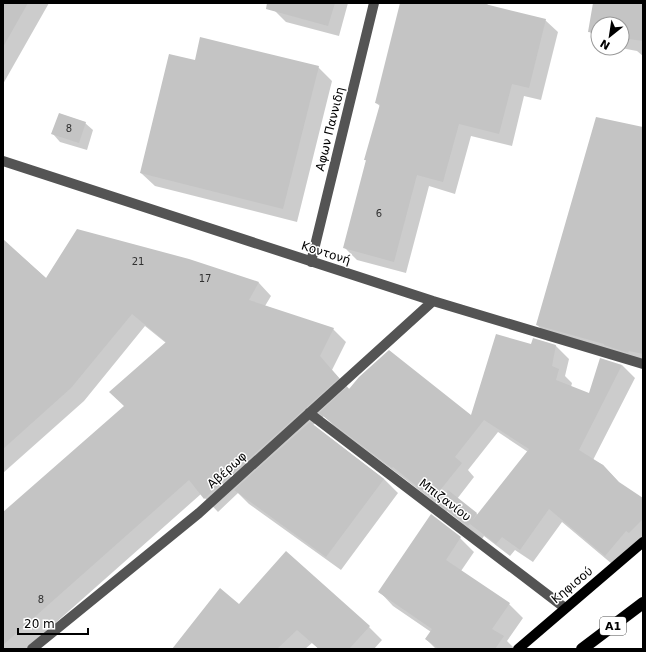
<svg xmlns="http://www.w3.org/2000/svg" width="646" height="652" viewBox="0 0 646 652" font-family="'DejaVu Sans',sans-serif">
	<rect width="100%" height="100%" fill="#fff"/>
	<path fill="#0003" fill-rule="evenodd" d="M3,3H49L3,84Z
		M277,3H348L339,36L286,22L275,11Z
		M401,3H488L487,6L545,20L558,32L541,100L524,96L512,146L471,136L455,194L429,186L406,273L357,260L344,247L367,161L365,160L380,106L376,103Z
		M594,3H643V56L637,51L621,48L622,24H598V40L589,31Z
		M195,61L318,67L332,81L297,222L155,186L141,173Z
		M85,123L93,130L87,150L60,142L53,134Z
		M643,128V363L551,338L537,325Z
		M3,240L47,279L189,260L259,283L271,296L265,306L333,329L346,342L332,370L350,390L472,417L531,345L556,346L569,359L565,376L572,383L571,387L590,394L622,365L635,378L593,460L603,465L621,485L643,500V544L618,569L562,522L533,562L515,550L510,556L484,536L482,539L447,511V512L406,480L334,426L324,416L313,425L384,479L398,493L341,570L249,504L238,493L218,512L201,494L26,649H3V513L125,407L166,343L145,326L84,401L3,473ZM498,432L528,452L478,515L457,499L474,477L468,470Z
		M460,538L474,552L461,571L509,604L523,618L507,641L515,649H436L426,639L431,632L393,606L380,592Z
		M239,606L369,627L382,640L374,649H319L312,643L305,649H173Z"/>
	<path fill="#c4c4c4" d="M3,3H28L3,47Z
		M267,3H335L328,26L266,9Z
		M400,3H481L546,19L529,88L512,84L499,134L459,124L443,182L417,175L394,262L343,248L366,160H364L380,104L375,103Z
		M593,3H643V41L622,38V24H598V33L588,32Z
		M200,37L319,66L283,209L140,173L169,54L195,60Z
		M59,113L86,122L79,143L51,134Z
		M596,117L643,127V354L629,351L628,353L604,345V344L536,325Z
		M77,229L189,259L259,282L249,300L334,328L320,356L339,378L204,499L189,480L3,645V512L124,406L109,392L166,342L132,314L71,388L3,449V239L46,278Z
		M496,334L531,344L533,338L556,345L552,366L559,369L556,380L589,393L600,358L622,365L579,450L603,465L619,482L643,498V519L629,533L626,531L605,556L549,509L520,550L502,537L496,544L470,524L468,526L439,504L448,490L477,513L472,521L529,449L484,420L455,457L462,463L433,499L393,467L392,468L319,413L347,387L349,389L359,377L389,350L471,415Z
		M310,422L384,479L326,557L234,490Z
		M431,514L461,537L446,560L510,603L492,629L504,636L495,649H439L425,639L432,629L378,592Z
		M286,551L370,626L349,649H319L297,630L277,649H172L220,588L239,604Z"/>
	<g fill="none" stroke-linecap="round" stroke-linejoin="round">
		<path stroke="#545454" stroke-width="10" d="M3,161L433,301L643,364
			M311,262L374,3
			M309,413L565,608
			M32,649L199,513L433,301"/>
		<path stroke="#000" stroke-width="10" d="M518,649L643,542"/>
		<path stroke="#000" stroke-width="12" d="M582,649L643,603"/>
	</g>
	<g text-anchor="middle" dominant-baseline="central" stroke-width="3" stroke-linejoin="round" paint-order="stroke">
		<g font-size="10" fill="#313131">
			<text x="69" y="128">8</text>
			<text x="379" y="213">6</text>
			<text x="138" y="261">21</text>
			<text x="205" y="278">17</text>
			<text x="41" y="599">8</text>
		</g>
		<rect fill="#fff" stroke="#4c4c4c" stroke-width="1" x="600" y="617" width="26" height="18" rx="3"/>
		<g font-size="11" font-weight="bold" fill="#000">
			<text x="613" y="626">Α1</text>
		</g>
		<g font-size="12" fill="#000" stroke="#fff">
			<text transform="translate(330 129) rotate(-76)">Αφων Παννιδη</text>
			<text transform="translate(326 253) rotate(18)">Κοντονή</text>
			<text transform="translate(227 470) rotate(-42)">Αβέρωφ</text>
			<text transform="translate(445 500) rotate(37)">Μπιζανίου</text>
			<text transform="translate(572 585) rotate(-40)">Κηφισού</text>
		</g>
	</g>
	<rect width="646" height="652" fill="none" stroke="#000000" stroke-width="8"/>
	<g transform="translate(610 36) rotate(210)"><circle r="19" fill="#ffffff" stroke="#999999"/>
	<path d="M0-3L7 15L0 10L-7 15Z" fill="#000000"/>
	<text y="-6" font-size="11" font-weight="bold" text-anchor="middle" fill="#000000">N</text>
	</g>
	<path d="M18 628v6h70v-6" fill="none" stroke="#000000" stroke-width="2"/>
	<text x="24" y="628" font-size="12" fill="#000000" stroke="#ffffff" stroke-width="3" paint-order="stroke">20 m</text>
</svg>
